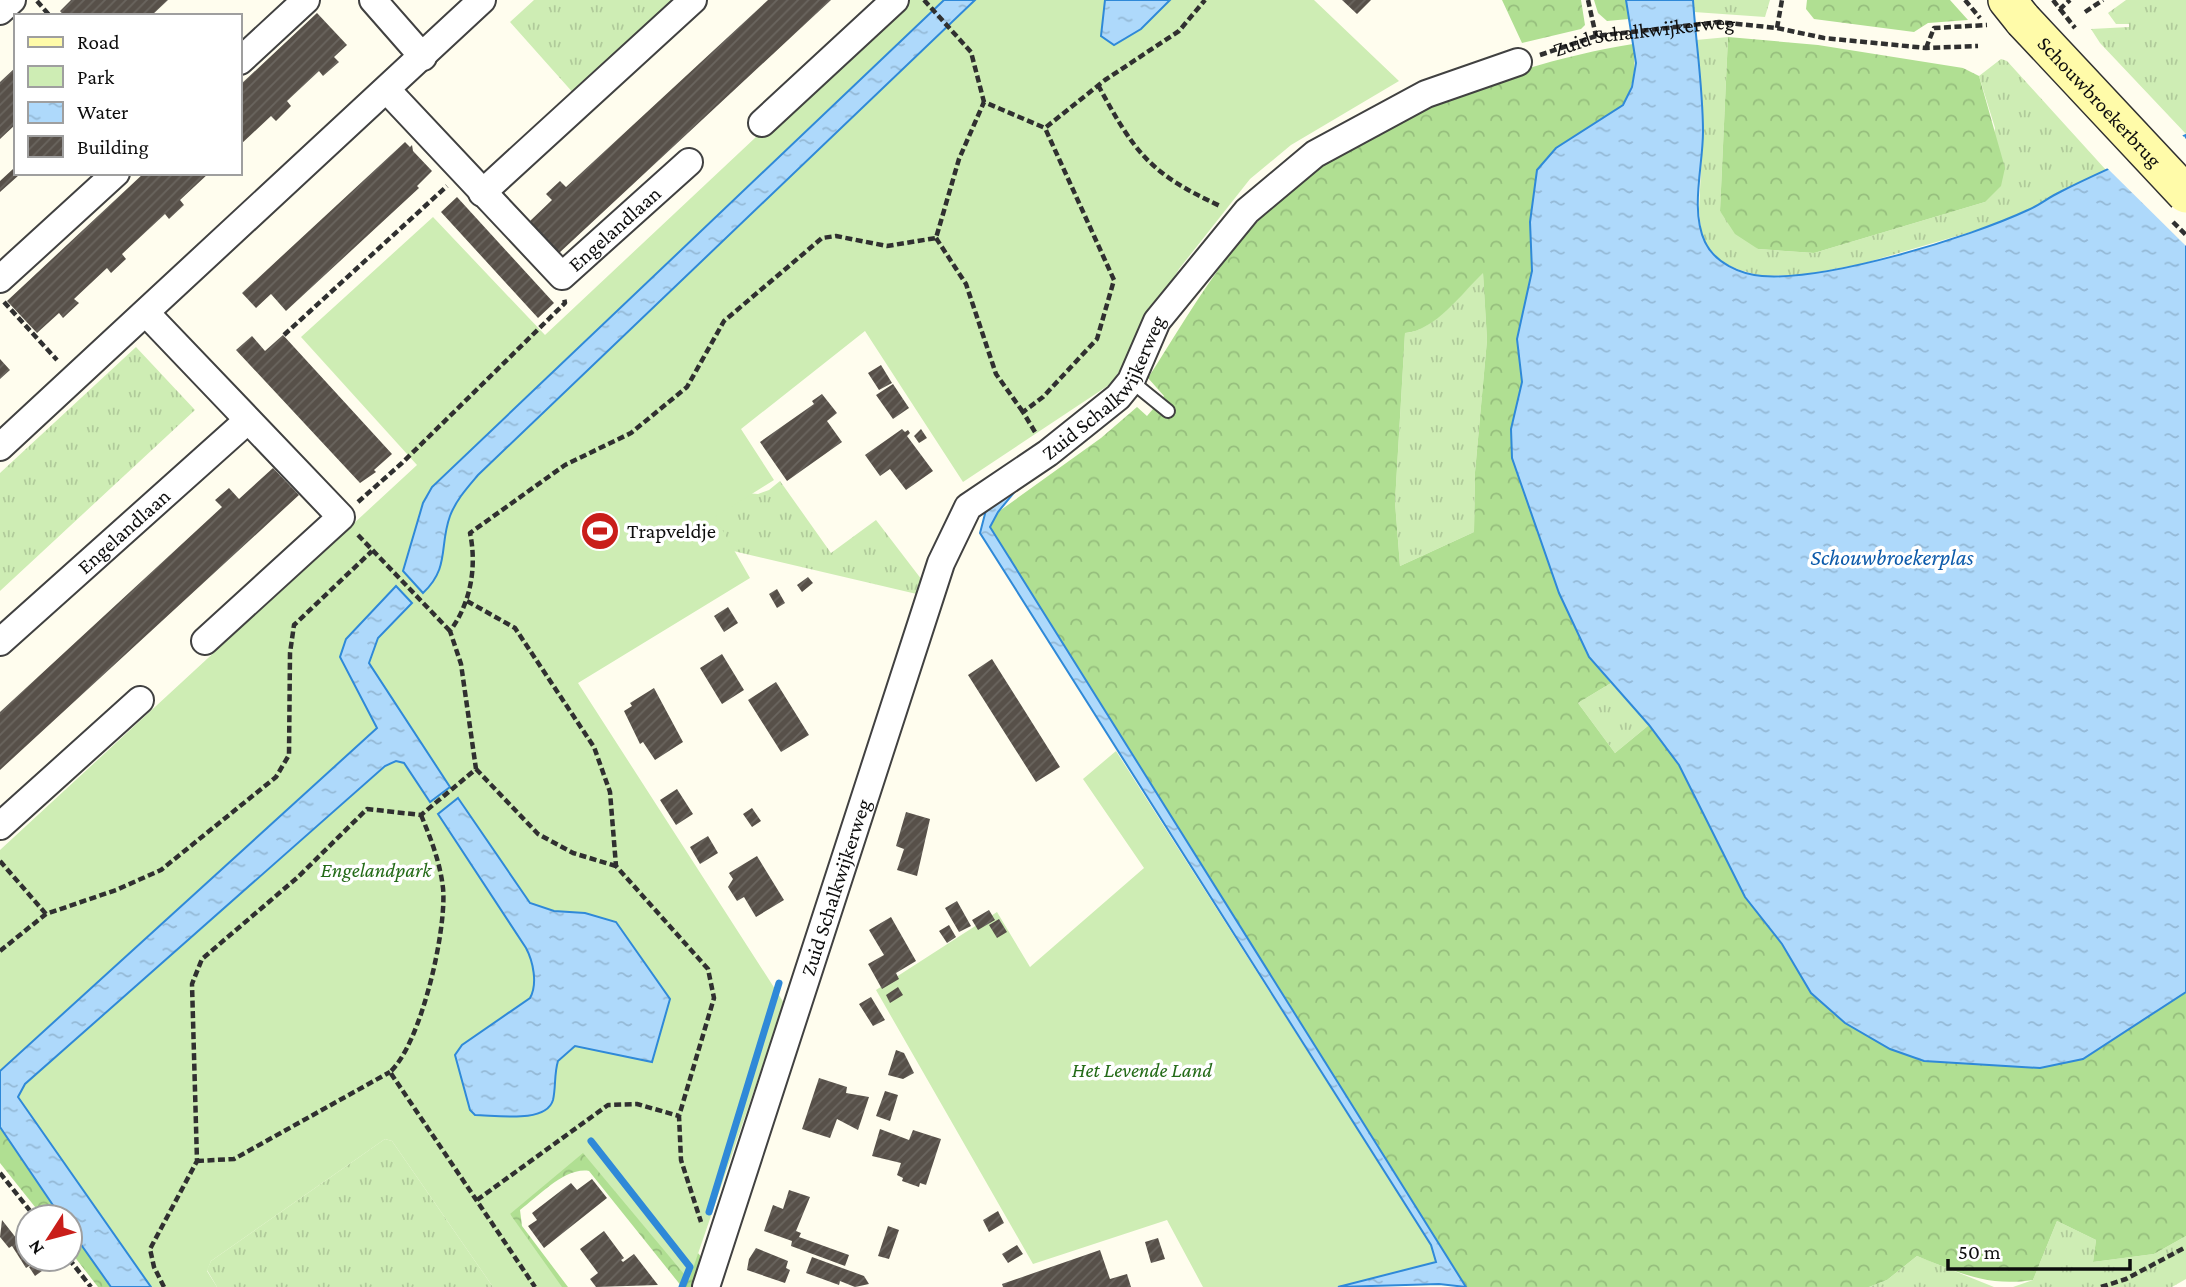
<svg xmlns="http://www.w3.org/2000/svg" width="2186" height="1287" viewBox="0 0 2186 1287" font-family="'Crimson Pro',serif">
	<defs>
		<pattern id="grass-tufts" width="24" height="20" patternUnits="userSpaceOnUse" patternTransform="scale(1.75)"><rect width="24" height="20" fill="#ceedb4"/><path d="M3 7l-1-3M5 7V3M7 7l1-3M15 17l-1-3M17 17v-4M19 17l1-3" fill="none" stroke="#b0ca9a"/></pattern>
		<pattern id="forest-crowns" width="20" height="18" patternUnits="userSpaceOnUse" patternTransform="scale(1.75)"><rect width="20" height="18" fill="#b0df92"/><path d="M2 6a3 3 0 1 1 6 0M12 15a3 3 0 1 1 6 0" fill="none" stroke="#96be7d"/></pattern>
		<pattern id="water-ripples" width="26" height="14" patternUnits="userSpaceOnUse" patternTransform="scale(1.75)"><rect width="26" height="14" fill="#aed9fb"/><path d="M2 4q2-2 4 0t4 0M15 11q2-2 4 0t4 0" fill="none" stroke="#94b9d6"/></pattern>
		<pattern id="building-hatch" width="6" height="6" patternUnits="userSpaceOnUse" patternTransform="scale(1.75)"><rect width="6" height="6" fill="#575049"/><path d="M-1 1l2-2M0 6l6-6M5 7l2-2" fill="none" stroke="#6a655f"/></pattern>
	</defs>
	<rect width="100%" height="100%" fill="#fffdee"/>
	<path fill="url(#grass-tufts)" d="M534,0H678L575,95L510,22Z
		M1693,0H1770L1765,17L1694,12Z
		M2126,0H2186V134L2100,43L2091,29L2129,27V24H2116L2108,13Z
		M1728,37L1720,211L1758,249L1814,253L1985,202L1995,128L1979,76L2001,59L2007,61L2106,170L2030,210L1981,229L1861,264L1801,275L1761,276L1740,270L1721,262L1706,244L1701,231L1699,209L1703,131L1696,40Z
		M1483,272L1487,340L1475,472L1474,532L1400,566L1395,502L1405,333C1431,333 1465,290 1483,272Z
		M136,347L195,410L0,591V473Z
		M557,478L758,494L769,490L780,481L831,553L876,520L925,584L921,595L729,550Z
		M1611,683L1649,725L1615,753L1578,703Z
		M385,1139L392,1141L493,1287H217L207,1270L211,1261Z
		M2057,1221L2096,1240L2093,1262L2154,1254L2186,1236V1279L2172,1287H2013L2033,1280Z
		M1917,1256L1994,1287H1869L1887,1280Z"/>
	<path fill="url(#forest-crowns)" fill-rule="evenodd" d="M1502,0H1581L1585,25L1581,29L1522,43Z
		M1594,0H1626L1629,19L1607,21L1598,13Z
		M1807,0H1950L1968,20L1928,23L1914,32L1814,19L1806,9Z
		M1728,37L1818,45L1963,68L1979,76L2005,168L2001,186L1985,202L1814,253L1758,249L1735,234L1720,211Z
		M1633,44C1636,64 1635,84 1624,102C1616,116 1554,157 1537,170L1530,222L1532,271L1517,339L1522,382L1511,429L1512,458L1559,593L1589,657L1611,683L1578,703L1615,753L1649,725L1679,765L1708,821L1811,993L1924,1061L2040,1068L2083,1059L2186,992V1236L2154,1254L2093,1262L2096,1240L2057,1221L2033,1280C1988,1287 1959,1273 1917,1256L1887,1280L1869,1287H1466L990,527L998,512L1101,438L1137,407L1147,416L1164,396L1148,378C1179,330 1209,277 1247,233C1340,128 1498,66 1633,44ZM1483,273L1487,340L1475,472L1474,532L1400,566L1395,502L1405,333C1435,331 1462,293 1483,273Z
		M590,1124L703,1259L694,1287H682L589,1171C565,1167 539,1196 520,1210L522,1226L568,1287H543L499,1190Z
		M0,1127L61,1217H43L0,1163Z
		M70,1229L111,1287H98L70,1251Z"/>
	<path fill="#ceedb4" d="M902,0H1314L1399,81L1291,145L1250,179L1179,269L1112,383L963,482L865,331L741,429L774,480L715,517L750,578L578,683L784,1003L689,1280L583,1153L510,1214L562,1287H493L392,1141L385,1139L211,1261L207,1271L217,1287H151L0,1101V850L417,465L301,337L433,217L545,335Z
		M1116,751L1431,1245L1437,1262L1338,1287H1203L1167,1220L1033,1264L876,990L997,912L1030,967L1144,868L1083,779Z"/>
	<path fill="url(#water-ripples)" stroke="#2f89d8" stroke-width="2" d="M944,0H975L478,475C467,488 456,500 450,516C439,546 450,568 423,593L403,571L423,503L432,487Z
		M1105,0H1170L1141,29L1114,45L1101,36Z
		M1626,0H1693C1696,44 1703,88 1703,132C1703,166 1690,210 1705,242C1715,263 1740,274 1762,276C1827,281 1968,238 2028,210C2040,205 2049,197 2060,192C2101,171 2144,153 2186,135V992L2083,1059L2040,1068L1924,1061L1890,1049L1845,1023L1811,993L1782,944L1745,897L1679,765L1649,725L1589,657L1559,593L1512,458L1511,429L1522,382L1517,339L1532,271L1530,222L1537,170L1556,148L1623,105L1632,87L1636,63Z
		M1026,478L998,512L990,527L1466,1287L1439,1284L1338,1287L1436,1262L1431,1245L980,533L986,510Z
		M396,586L412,603L378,638L369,663L450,787L430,802L404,763L396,761L385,766L25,1084L18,1097L151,1287H111L70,1229V1217H61L0,1127V1071L377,728L340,657L346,639Z
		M458,798L530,903L554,911L585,913L616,922L670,999L652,1062L575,1046L558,1061C554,1074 556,1087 553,1100C546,1124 495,1115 475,1115L470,1110L455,1055L462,1045L530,998C538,984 533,961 526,948L438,814Z"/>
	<path fill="#fffdee" d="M2181,134L2186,139V246L2105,166Z"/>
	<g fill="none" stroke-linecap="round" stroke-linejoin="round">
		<path stroke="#2f89d8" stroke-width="7" d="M591,1141L690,1267L682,1287
			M709,1212L779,983"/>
	</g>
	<path fill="url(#building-hatch)" d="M71,0H168L151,16H64L60,11Z
		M768,0H831L558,254L529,222L552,200L546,194L560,181L566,187Z
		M1342,0H1371L1357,14Z
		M317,13L347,45L334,57L339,62L323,76L319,71L287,101L291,106L276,121L271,116L240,145V85Z
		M16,67V124L0,139V82Z
		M405,142L410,147L412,145L413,151L432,171L417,186L419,188L286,311L271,294L256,308L242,293Z
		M13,169L19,175L0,192V181Z
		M144,173H209L180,200L184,205L169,219L165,214L122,254L126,259L111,273L107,268L74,299L79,303L63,318L59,313L37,333L7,301Z
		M457,197L554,303L538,318L441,212Z
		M283,335L392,454L374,470L376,472L360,483L236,350L252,336L265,351Z
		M0,359L10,370L0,379Z
		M881,365L892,383L879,390L868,373Z
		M893,384L909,408L893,419L876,395Z
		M822,394L837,413L827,421L842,442L787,481L760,442L814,404L812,401Z
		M902,429L905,432L908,430L910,433L907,436L933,471L906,490L890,469L880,476L865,455Z
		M921,429L927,438L919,443L914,436Z
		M273,468L299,495L0,770V712L222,507L215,500L229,488L239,499Z
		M808,577L813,583L802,592L797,585Z
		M777,589L785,603L777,608L769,594Z
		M728,607L738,623L724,632L714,616Z
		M722,654L744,690L722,704L700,668Z
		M992,659L1060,767L1036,782L968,675Z
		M776,682L809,735L781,752L748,700Z
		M654,688L683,742L655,760L643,742L640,744L624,711L632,706L630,703Z
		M677,789L693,814L676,825L660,800Z
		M752,808L761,821L752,827L743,814Z
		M906,812L930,819L917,876L897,870L904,849L896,846Z
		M708,836L718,853L700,864L690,847Z
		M757,856L784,900L756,917L744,897L737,901L728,887L733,879L729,873Z
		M957,901L971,926L959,932L945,908Z
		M989,910L995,920L978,930L972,920Z
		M891,917L916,961L896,973L899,979L882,989L868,964L884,955L869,930Z
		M999,919L1007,932L997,938L989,925Z
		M949,925L956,937L947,943L939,931Z
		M898,987L903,995L890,1003L886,995Z
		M871,997L885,1020L873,1026L859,1004Z
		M896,1050L904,1053L914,1073L903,1079L888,1075Z
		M819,1078L847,1087L846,1093L869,1097L858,1130L837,1119L830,1138L802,1129Z
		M885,1091L898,1095L890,1121L876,1116Z
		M880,1129L909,1140L913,1130L941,1139L926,1185L920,1183L919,1187L902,1181L903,1178L897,1175L901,1163L872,1156Z
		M592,1179L607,1198L544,1248L528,1226L537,1220L532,1213L571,1183L577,1190Z
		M789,1190L810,1197L796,1231L801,1233L799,1237L849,1255L845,1266L791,1246L792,1241L764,1231L773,1205L783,1209Z
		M998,1211L1004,1223L989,1232L983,1220Z
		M2,1220L28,1253V1259L35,1262L26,1268L12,1246L9,1248L0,1237Z
		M888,1226L899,1230L889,1259L878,1256Z
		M604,1231L624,1258L621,1260L623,1262L634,1254L658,1285L596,1287L590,1279L598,1273L580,1249Z
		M1158,1238L1165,1259L1151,1263L1145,1242Z
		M1017,1245L1023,1254L1008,1263L1002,1254Z
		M756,1248L788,1261L786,1268L790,1270L785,1283L747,1270L749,1259Z
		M1100,1250L1110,1279L1127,1274L1131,1287H1003L1002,1284Z
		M812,1257L864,1276L869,1284L855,1287L840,1281L839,1285L806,1273Z
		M35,1262L42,1271L35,1276L29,1267Z"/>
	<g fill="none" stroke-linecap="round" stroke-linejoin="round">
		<defs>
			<path id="service" d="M1131,381L1168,411"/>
			<g id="minor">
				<path d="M373,0L423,57"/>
				<path d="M0,11L12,0"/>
				<path d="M240,61L306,0"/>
				<path id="s2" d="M387,90L562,276L689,162"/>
				<path d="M762,123L895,0"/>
				<path d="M482,193L693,0"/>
				<path d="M0,279L116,173"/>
				<path d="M146,313L341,517L205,641"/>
				<path d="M0,447L482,0"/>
				<path id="s3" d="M0,642L247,421"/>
				<path d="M0,826L140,700"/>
				<path id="s4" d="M706,1287L941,563L968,507L1048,453L1118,397L1131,381L1157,321L1247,211L1315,154L1426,94L1518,62"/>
			</g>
			<path id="secondary" d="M2007,0L2023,20"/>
		</defs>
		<use href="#service" stroke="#414141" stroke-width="16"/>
		<use href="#minor" stroke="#414141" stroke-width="30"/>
		<use href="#secondary" stroke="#303030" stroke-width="40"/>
		<g stroke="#303030" stroke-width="4.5" stroke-dasharray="7 3.5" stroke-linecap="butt">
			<path d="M924,0L971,52L984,102"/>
			<path d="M1588,0L1596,36"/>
			<path d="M1965,0L1980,18"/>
			<path d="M2053,0L2060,9L2070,0"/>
			<path d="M37,1L50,16"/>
			<path d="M2085,12L2103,0"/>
			<path d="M1777,28L1782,0"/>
			<path d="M1926,48L1934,28L1987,25"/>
			<path id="s1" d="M1540,55L1596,36L1719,22L1777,28L1824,38L1926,48L1978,46"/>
			<path d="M1098,85C1135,153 1149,173 1220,206"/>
			<path d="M2173,222L2186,235"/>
			<path d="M936,238L966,284L996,374L1023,412"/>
			<path d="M4,302L57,360"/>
			<path d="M284,335L447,186"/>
			<path d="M1035,432L1023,412L1043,397L1097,339L1114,280L1045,128"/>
			<path d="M358,502L402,463L565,303L564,298"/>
			<path d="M358,535L450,631"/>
			<path d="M467,601L515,628L594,747L610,792L616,866L708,969L714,998L679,1116L681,1160L701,1222"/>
			<path d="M476,769L538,834L573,853L616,866"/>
			<path d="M421,815C431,839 440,862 443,888C447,930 421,1044 390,1072L535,1287"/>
			<path d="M0,861L46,914"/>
			<path d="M0,951L46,914L116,890L161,870L276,777L289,755L290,653L294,625L372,551"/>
			<path d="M197,1161L234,1159L390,1072"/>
			<path d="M0,1173L35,1217"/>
			<path d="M477,1200L608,1105L637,1104L679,1116"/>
			<path d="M69,1259L91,1287"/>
			<path d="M164,1287L154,1267L150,1249L197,1161L192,984L202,959L298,877L367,809L421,815L476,769L461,664L450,631C471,603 477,566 470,533L565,465L631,433L687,387L724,321L822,238L836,236L887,246L936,238L959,159L984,102L1045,128L1105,80L1179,31L1205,0"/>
			<path d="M2101,1287L2126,1279L2186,1247"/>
		</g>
		<use href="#service" stroke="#fff" stroke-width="12"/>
		<use href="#minor" stroke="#fff" stroke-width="26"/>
		<use href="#secondary" stroke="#fffba9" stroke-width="37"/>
		<defs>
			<g id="secondary-bridge">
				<path id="s5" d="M2023,20L2186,194"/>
			</g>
		</defs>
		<use href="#secondary-bridge" stroke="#303030" stroke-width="40" stroke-linecap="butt"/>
		<path stroke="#303030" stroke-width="4.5" stroke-dasharray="7 3.5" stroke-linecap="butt" d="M2060,9L2075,28"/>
		<use href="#secondary-bridge" stroke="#fffba9" stroke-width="37"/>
	</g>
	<defs>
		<symbol id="stadium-disc" viewBox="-11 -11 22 22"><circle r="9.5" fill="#c91e1a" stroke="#fff"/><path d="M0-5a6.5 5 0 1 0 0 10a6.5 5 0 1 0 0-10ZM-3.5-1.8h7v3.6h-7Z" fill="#fff"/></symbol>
	</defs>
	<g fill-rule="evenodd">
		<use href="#stadium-disc" x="578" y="509" width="44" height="44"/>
	</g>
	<g text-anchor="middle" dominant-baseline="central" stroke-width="7" stroke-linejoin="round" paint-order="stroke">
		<g font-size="21" fill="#0e0e0e" stroke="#fff">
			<text stroke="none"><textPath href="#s1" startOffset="107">Zuid Schalkwijkerweg</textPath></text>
			<text stroke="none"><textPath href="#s5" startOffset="112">Schouwbroekerbrug</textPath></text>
			<text stroke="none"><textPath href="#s2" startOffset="326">Engelandlaan</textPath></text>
			<text stroke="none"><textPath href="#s4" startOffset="1008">Zuid Schalkwijkerweg</textPath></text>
			<text stroke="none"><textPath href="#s3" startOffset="166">Engelandlaan</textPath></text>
			<text stroke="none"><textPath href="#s4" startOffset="420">Zuid Schalkwijkerweg</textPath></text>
		</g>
		<g font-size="21" fill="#0e0e0e" stroke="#fff" text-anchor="start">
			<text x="627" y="531">Trapveldje</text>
		</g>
		<g font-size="21" font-style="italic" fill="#246b18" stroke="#fff">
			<text x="376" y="870">Engelandpark</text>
			<text x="1142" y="1070">Het Levende Land</text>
		</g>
		<g font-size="23" font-style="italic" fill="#0c5aaa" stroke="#fff">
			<text x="1892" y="557">Schouwbroekerplas</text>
		</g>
	</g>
	<rect x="14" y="14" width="228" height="161" fill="#ffffff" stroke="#9f9f9f" stroke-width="2"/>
	<rect x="28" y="37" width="35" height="10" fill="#fffba9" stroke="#9f9f9f" stroke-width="2"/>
	<text x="77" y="49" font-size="21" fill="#0e0e0e">Road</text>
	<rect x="28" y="66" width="35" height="21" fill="#ceedb4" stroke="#9f9f9f" stroke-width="2"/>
	<text x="77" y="84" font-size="21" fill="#0e0e0e">Park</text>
	<rect x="28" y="102" width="35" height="21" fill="url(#water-ripples)" stroke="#9f9f9f" stroke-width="2"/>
	<text x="77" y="119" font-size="21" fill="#0e0e0e">Water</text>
	<rect x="28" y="136" width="35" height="21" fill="url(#building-hatch)" stroke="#9f9f9f" stroke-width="2"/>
	<text x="77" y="154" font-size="21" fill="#0e0e0e">Building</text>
	<g transform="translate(49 1238) rotate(234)"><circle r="33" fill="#ffffff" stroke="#9f9f9f" stroke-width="2"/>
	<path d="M0-5L12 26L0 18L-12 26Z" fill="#c91e1a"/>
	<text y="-10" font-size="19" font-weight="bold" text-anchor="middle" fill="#0e0e0e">N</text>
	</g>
	<path d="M1948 1259v10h182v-10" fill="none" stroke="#0e0e0e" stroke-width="3.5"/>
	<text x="1958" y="1259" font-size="21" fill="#0e0e0e" stroke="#ffffff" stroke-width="5" paint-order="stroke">50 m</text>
</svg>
